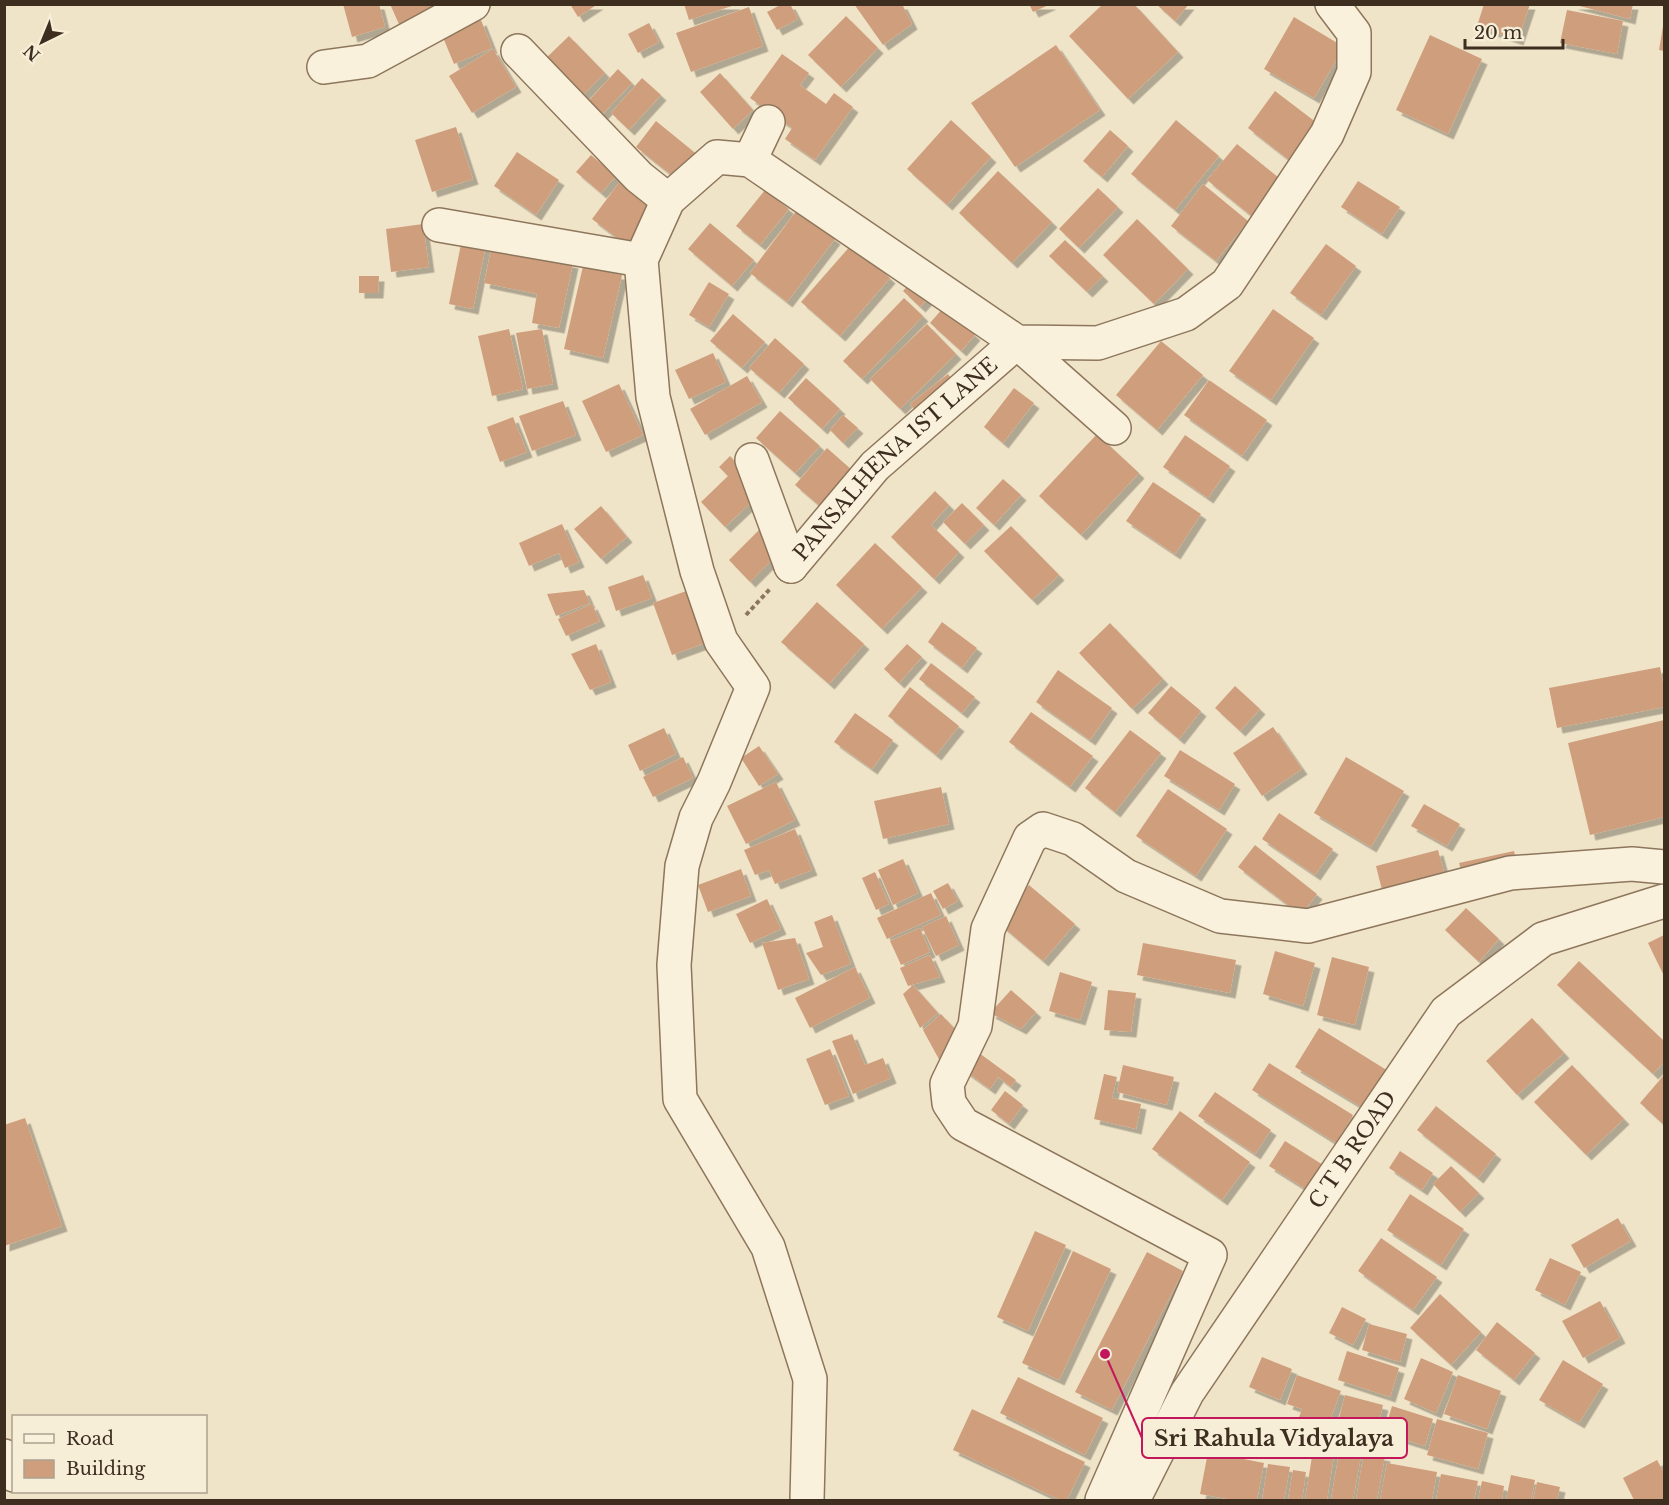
<svg xmlns="http://www.w3.org/2000/svg" width="1669" height="1505" viewBox="0 0 1669 1505" font-family="'Libre Baskerville',serif">
	<defs>
		<filter id="shadow"><feDropShadow dx="5.5" dy="5.5" stdDeviation="0" flood-color="#0004"/></filter>
	</defs>
	<rect width="100%" height="100%" fill="#f0e4c8"/>
	<path fill="#cf9f7d" filter="url(#shadow)" d="M343,4H379L385,27L352,37Z
		M390,4H462L402,31Z
		M570,4H598L578,17Z
		M684,4H735V5L689,20Z
		M782,4H790L798,19L777,30L767,12Z
		M854,4H902L912,24L883,45Z
		M1029,4H1051L1033,12Z
		M1103,4H1134L1178,52L1128,99L1069,36Z
		M1156,4H1189L1175,21Z
		M1484,4H1530L1518,40L1477,26Z
		M1572,4H1633L1630,19Z
		M749,7L763,46L691,72L676,33Z
		M1567,10L1623,21L1617,54L1560,43Z
		M846,16L878,48L841,87L808,55Z
		M1294,17L1344,47L1314,98L1264,69Z
		M481,20L492,48L454,64L442,35Z
		M649,23L659,42L638,53L628,34Z
		M1663,26H1664V51L1659,50Z
		M1430,35L1482,59L1448,134L1396,110Z
		M569,36L605,73L581,97L544,60Z
		M1056,45L1100,110L1015,167L971,103Z
		M493,49L516,87L472,113L449,76Z
		M782,54L809,73L800,85L826,104L834,93L853,107L815,160L785,139L792,128L750,98Z
		M618,69L632,83L595,122L581,109Z
		M720,73L753,110L733,129L700,92Z
		M642,78L661,95L629,130L611,113Z
		M1275,91L1317,123L1289,160L1248,128Z
		M951,120L991,157L947,205L907,169Z
		M1176,120L1219,156L1175,210L1131,174Z
		M656,121L699,156L679,181L636,147Z
		M456,127L473,179L432,192L415,140Z
		M1110,130L1128,146L1102,177L1083,161Z
		M1237,144L1284,182L1254,218L1207,180Z
		M517,152L559,180L536,215L494,186Z
		M591,155L616,176L601,193L576,172Z
		M998,171L1052,222L1012,263L959,213Z
		M621,180L659,208L630,248L592,219Z
		M1358,181L1400,207L1382,234L1341,207Z
		M1203,184L1248,221L1216,261L1171,226Z
		M1098,188L1118,207L1079,248L1059,229Z
		M765,190L789,209L760,245L736,226Z
		M797,210L835,239L787,302L750,273Z
		M1137,219L1188,269L1154,304L1103,255Z
		M710,223L754,260L732,286L688,249Z
		M423,224L429,267L391,272L386,229Z
		M462,239L486,245L473,309L449,304Z
		M1065,240L1103,276L1087,292L1049,256Z
		M852,244L890,278L840,336L801,302Z
		M1326,244L1356,266L1321,315L1290,293Z
		M492,245L573,263L559,328L532,323L537,294L484,283Z
		M583,266L622,275L603,358L564,349Z
		M359,276H379L378,293H359Z
		M913,280L930,296L920,307L903,291Z
		M709,282L729,294L709,327L689,315Z
		M904,298L923,316L862,379L843,361Z
		M943,308L975,335L961,351L930,323Z
		M1273,309L1314,338L1271,400L1229,371Z
		M733,314L765,342L742,368L710,341Z
		M927,324L956,354L900,409L870,379Z
		M509,329L523,389L492,396L478,336Z
		M542,329L553,384L527,389L516,333Z
		M775,338L804,364L779,393L749,368Z
		M1161,341L1203,375L1157,430L1116,395Z
		M713,353L726,382L689,399L675,370Z
		M948,374L958,387L919,416L910,404Z
		M747,376L762,402L705,435L690,409Z
		M806,378L840,409L822,429L788,398Z
		M1209,380L1267,420L1242,456L1184,415Z
		M619,384L643,435L606,452L582,401Z
		M1014,388L1034,403L1003,443L984,427Z
		M563,401L576,435L532,451L519,416Z
		M780,411L820,446L795,473L756,438Z
		M843,415L858,428L843,443L830,430Z
		M513,417L527,452L500,462L487,427Z
		M1097,434L1139,473L1081,535L1039,496Z
		M1185,435L1230,466L1208,498L1163,467Z
		M827,448L853,471L822,508L795,485Z
		M730,456L763,491L725,527L701,502L728,476L719,467Z
		M1003,479L1021,495L994,525L976,508Z
		M1153,482L1201,514L1175,554L1126,521Z
		M935,491L949,505L931,525L959,552L934,579L891,537Z
		M962,503L984,525L965,544L943,522Z
		M601,506L627,537L601,559L574,529Z
		M562,524L579,562L565,568L559,553L529,566L519,543Z
		M1011,526L1059,575L1032,600L984,551Z
		M761,528L782,550L750,582L729,560Z
		M875,543L922,587L882,629L836,585Z
		M643,575L652,598L616,611L608,587Z
		M584,590L590,603L556,616L547,594Z
		M689,590L708,642L672,655L653,603Z
		M817,602L864,644L829,684L781,642Z
		M592,604L600,621L566,636L558,619Z
		M942,622L977,648L962,668L928,642Z
		M1110,623L1163,679L1132,709L1079,653Z
		M596,644L611,682L590,690L571,654Z
		M907,644L922,657L899,683L884,669Z
		M931,663L975,697L962,713L919,679Z
		M1660,667L1664,689V707L1557,728L1549,688Z
		M1058,670L1112,708L1090,740L1036,702Z
		M1171,686L1201,711L1179,739L1148,713Z
		M1235,686L1260,709L1240,731L1215,708Z
		M910,687L959,726L936,755L888,716Z
		M1031,712L1093,756L1070,787L1009,742Z
		M855,713L893,740L872,769L834,742Z
		M1664,720V817L1590,835L1568,743Z
		M1273,727L1302,769L1262,796L1233,753Z
		M664,728L676,754L640,771L628,745Z
		M1130,730L1161,753L1115,812L1085,788Z
		M759,746L778,774L759,786L741,758Z
		M1180,750L1235,784L1219,810L1164,776Z
		M683,757L693,778L653,797L643,777Z
		M1346,757L1404,791L1371,847L1314,813Z
		M776,782L795,820L746,844L727,806Z
		M941,787L949,824L883,839L874,801Z
		M1168,789L1227,829L1196,876L1136,836Z
		M1424,804L1460,824L1447,846L1411,826Z
		M1279,813L1333,849L1315,875L1262,839Z
		M795,829L812,870L775,884L769,870L755,875L744,850Z
		M1255,845L1317,894L1301,915L1238,867Z
		M1438,850L1447,883L1384,898L1376,866Z
		M1514,851L1518,868L1464,881L1459,863Z
		M903,859L918,893L893,905L878,870Z
		M741,869L751,896L708,912L698,885Z
		M875,872L889,904L876,910L862,878Z
		M948,883L958,901L943,909L933,891Z
		M1029,885L1075,924L1043,961L997,922Z
		M931,893L941,915L887,939L877,918Z
		M767,899L781,929L750,943L736,914Z
		M1466,908L1499,939L1479,962L1445,930Z
		M832,915L851,964L821,975L806,953L823,947L814,922Z
		M946,916L959,945L936,956L922,927Z
		M920,928L930,952L901,965L890,941Z
		M1664,935V976L1648,943Z
		M795,938L809,979L778,990L762,943Z
		M1143,943L1236,960L1230,993L1137,975Z
		M1275,951L1315,963L1303,1006L1263,994Z
		M930,955L940,977L908,986L900,968Z
		M1332,957L1369,967L1355,1025L1317,1015Z
		M1579,961L1664,1041V1062L1653,1074L1557,985Z
		M855,967L870,998L810,1028L795,998Z
		M1060,972L1092,982L1080,1020L1049,1011Z
		M913,985L938,1013L920,1028L903,994Z
		M1011,990L1036,1012L1021,1029L990,1013Z
		M1108,990L1136,993L1131,1032L1104,1030Z
		M941,1014L965,1040L941,1063L923,1030Z
		M1532,1018L1564,1053L1517,1095L1486,1061Z
		M1319,1028L1393,1074L1370,1112L1295,1067Z
		M852,1034L865,1065L883,1058L891,1078L853,1094L832,1041Z
		M830,1049L849,1096L825,1105L806,1059Z
		M975,1050L1016,1080L1011,1087L998,1077L990,1089L962,1069Z
		M1269,1063L1353,1115L1336,1143L1252,1090Z
		M1123,1065L1174,1077L1167,1105L1117,1092Z
		M1572,1065L1624,1119L1586,1155L1534,1102Z
		M1104,1074L1117,1077L1112,1098L1141,1104L1136,1129L1094,1119Z
		M1664,1075V1125L1640,1103Z
		M1005,1091L1023,1105L1009,1124L991,1110Z
		M1215,1092L1271,1130L1255,1154L1198,1116Z
		M1436,1106L1496,1154L1478,1178L1417,1130Z
		M1180,1111L1250,1162L1222,1200L1152,1149Z
		M25,1118L62,1226L4,1246V1125Z
		M1285,1141L1328,1168L1312,1193L1269,1166Z
		M1400,1151L1433,1173L1422,1190L1389,1168Z
		M1451,1166L1479,1193L1460,1212L1433,1184Z
		M1410,1194L1464,1229L1441,1265L1387,1230Z
		M1618,1218L1631,1241L1584,1268L1571,1245Z
		M1035,1231L1066,1245L1028,1331L997,1317Z
		M1381,1238L1437,1277L1413,1310L1358,1271Z
		M1073,1251L1111,1269L1059,1380L1022,1363Z
		M1147,1252L1183,1271L1112,1410L1075,1392Z
		M1550,1258L1581,1272L1565,1305L1535,1290Z
		M1440,1294L1481,1332L1451,1365L1410,1328Z
		M1600,1301L1620,1338L1583,1358L1562,1321Z
		M1342,1307L1366,1319L1353,1345L1329,1333Z
		M1497,1322L1535,1353L1514,1380L1476,1350Z
		M1369,1324L1407,1334L1400,1362L1362,1350Z
		M1347,1351L1399,1368L1390,1397L1338,1380Z
		M1262,1357L1292,1369L1280,1400L1249,1387Z
		M1421,1358L1453,1372L1436,1413L1404,1399Z
		M1563,1360L1603,1384L1579,1423L1539,1400Z
		M1297,1375L1341,1391L1325,1433L1297,1423L1302,1409L1287,1404Z
		M1458,1375L1501,1391L1487,1429L1444,1414Z
		M1018,1377L1103,1418L1085,1455L1000,1413Z
		M1345,1395L1383,1405L1373,1444L1335,1434Z
		M1392,1406L1433,1419L1425,1446L1384,1433Z
		M972,1409L1085,1462L1067,1500H1060L953,1450Z
		M1437,1419L1488,1433L1478,1469L1427,1455Z
		M1314,1444L1335,1448L1327,1500H1305Z
		M1340,1447L1362,1450L1353,1500H1331Z
		M1208,1452L1264,1463L1257,1500H1233L1200,1494Z
		M1364,1452L1385,1456L1377,1500H1356Z
		M1657,1460L1664,1473V1500H1634L1623,1478Z
		M1387,1463L1437,1472L1432,1500H1380Z
		M1268,1464L1290,1467L1284,1500H1262Z
		M1293,1470L1306,1472L1302,1500H1288Z
		M1441,1474L1478,1481L1474,1500H1436Z
		M1511,1475L1535,1480L1531,1500H1506Z
		M1482,1481L1504,1486L1502,1500H1478Z
		M1537,1482L1560,1487L1557,1500H1533Z"/>
	<g fill="none" stroke-linecap="round" stroke-linejoin="round">
		<defs>
			<g id="minor">
				<path d="M518,51L639,177L668,200"/>
				<path d="M324,67L368,61L473,4"/>
				<path d="M750,160L768,122"/>
				<path d="M439,225L641,260"/>
				<path d="M752,460L791,566"/>
				<path id="s1" d="M791,566L875,466L1017,342L1114,428"/>
				<path d="M4,1456L14,1475"/>
				<path d="M807,1500L810,1379L768,1247L680,1099L674,965L682,866L696,818L714,782L753,687L721,641L697,571L653,397L641,260L668,200L717,157L750,160L1017,342L1098,343L1186,314L1227,284L1327,134L1354,72V33L1332,4"/>
				<path d="M1102,1500L1210,1255L963,1124L949,1103L947,1084L975,1026L988,929L1030,838L1043,829L1073,839L1126,876L1220,916L1308,926L1510,873L1632,864L1664,867"/>
				<path id="s2" d="M1133,1500L1187,1393L1446,1012L1543,939L1664,901"/>
			</g>
		</defs>
		<use href="#minor" stroke="#8d765c" stroke-width="36"/>
		<path stroke="#8d765c" stroke-width="4" stroke-dasharray="4.5 3" stroke-linecap="butt" d="M746,615L770,589"/>
		<use href="#minor" stroke="#faf1dc" stroke-width="33"/>
	</g>
	<g text-anchor="middle" dominant-baseline="central" stroke-width="5" stroke-linejoin="round" paint-order="stroke">
		<g font-size="21" fill="#3d2e20" stroke="#f7eed8">
			<text stroke="none"><textPath href="#s1" startOffset="150">PANSALHENA 1ST LANE</textPath></text>
			<text stroke="none"><textPath href="#s2" startOffset="414">C T B ROAD</textPath></text>
		</g>
	</g>
	<path fill="none" stroke="#c2185b" stroke-width="2" d="M1105 1354L1142 1438"/>
	<circle fill="#c2185b" stroke="#f7eed8" stroke-width="2" cx="1105" cy="1354" r="6"/>
	<rect fill="#f7eed8" stroke="#c2185b" stroke-width="2" x="1142" y="1418" width="265" height="40" rx="6"/>
	<g font-size="22" text-anchor="middle" font-weight="bold" fill="#3d2e20">
		<text x="1274" y="1446">Sri Rahula Vidyalaya</text>
	</g>
	<rect width="1669" height="1505" fill="none" stroke="#3d2e20" stroke-width="12"/>
	<rect x="12" y="1415" width="195" height="78" fill="#f7eed8" stroke="#ada18e" stroke-width="1.5"/>
	<rect x="24" y="1434" width="30" height="9" fill="#faf1dc" stroke="#ada18e" stroke-width="1.5"/>
	<text x="66" y="1445" font-size="18" fill="#3d2e20">Road</text>
	<rect x="24" y="1460" width="30" height="18" fill="#cf9f7d" stroke="#ada18e" stroke-width="1.5"/>
	<text x="66" y="1475" font-size="18" fill="#3d2e20">Building</text>
	<g transform="translate(42 42) rotate(223)" stroke="#f7eed8" stroke-width="4.5" paint-order="stroke">
	<path d="M0-4.5L10 22L0 15L-10 22Z" fill="#3d2e20"/>
	<text y="-9" font-size="16" font-weight="bold" text-anchor="middle" fill="#3d2e20">N</text>
	</g>
	<path d="M1465 39v9h98v-9" fill="none" stroke="#3d2e20" stroke-width="3"/>
	<text x="1474" y="39" font-size="18" fill="#3d2e20" stroke="#f7eed8" stroke-width="4.5" paint-order="stroke">20 m</text>
</svg>
